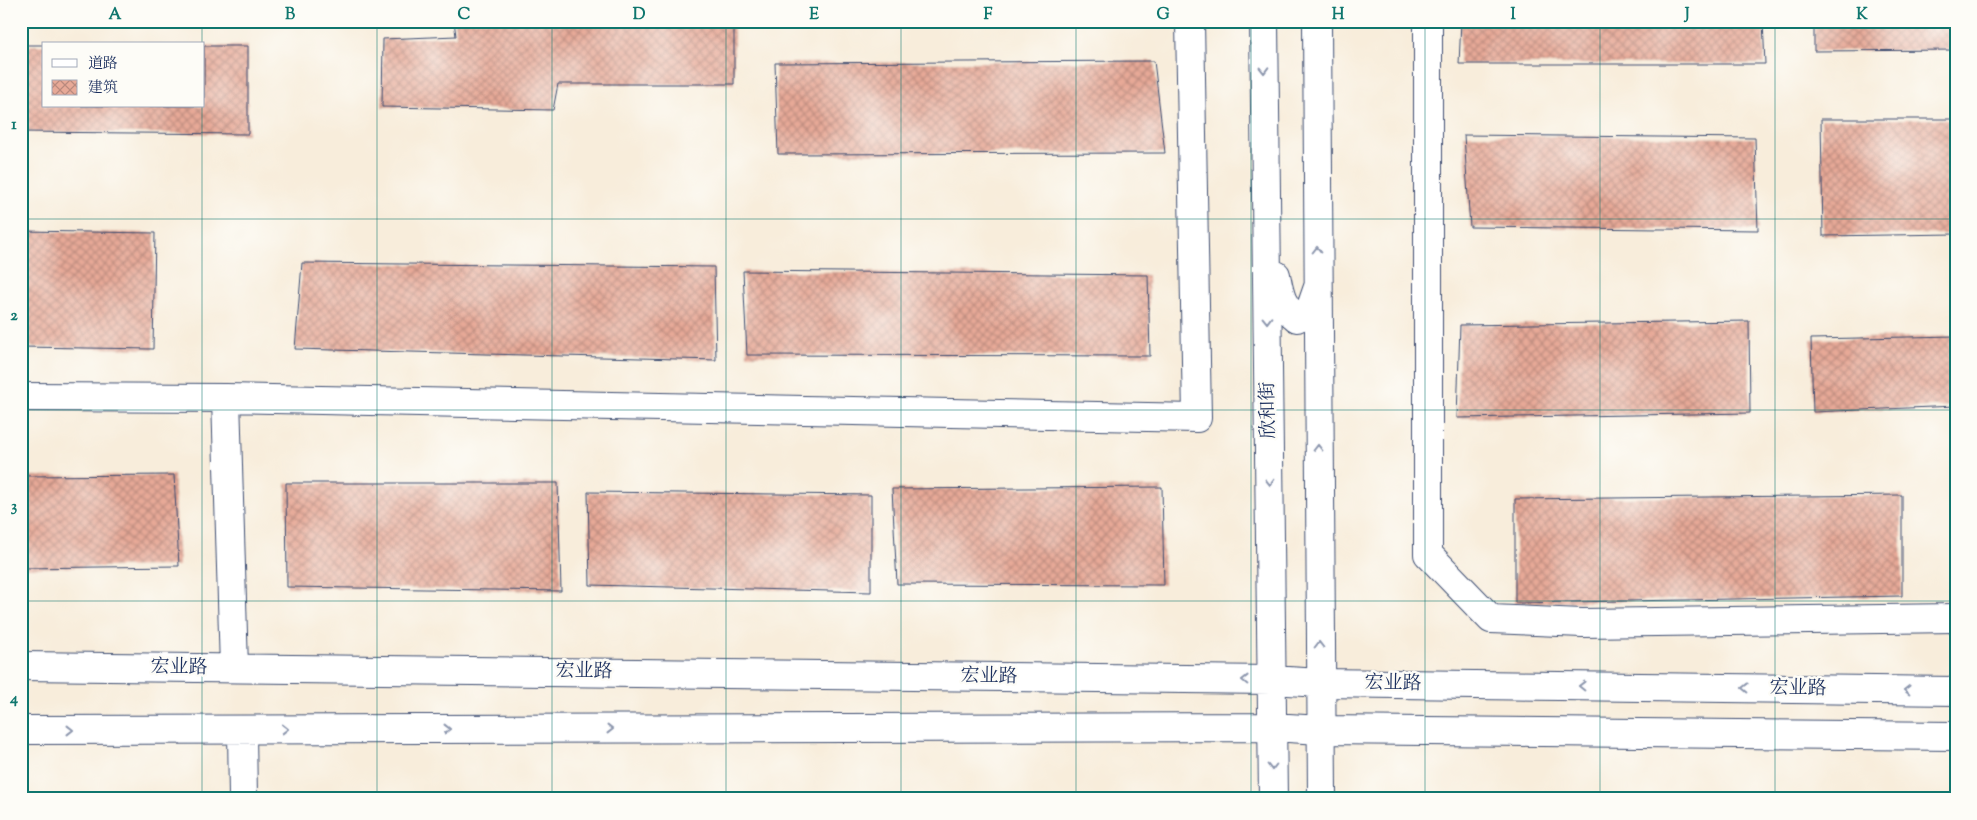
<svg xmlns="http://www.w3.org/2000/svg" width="1977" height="820" viewBox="0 0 1977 820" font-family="'Sorts Mill Goudy','Noto Serif SC',serif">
	<defs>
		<pattern id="building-cross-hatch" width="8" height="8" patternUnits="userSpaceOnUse" patternTransform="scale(1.25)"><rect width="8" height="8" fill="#e7a997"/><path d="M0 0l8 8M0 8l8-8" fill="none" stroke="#ba8a7e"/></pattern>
	</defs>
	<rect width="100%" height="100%" fill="#fdfcf7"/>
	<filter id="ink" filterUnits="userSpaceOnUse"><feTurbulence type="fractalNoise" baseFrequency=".02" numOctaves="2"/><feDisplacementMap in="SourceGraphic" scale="10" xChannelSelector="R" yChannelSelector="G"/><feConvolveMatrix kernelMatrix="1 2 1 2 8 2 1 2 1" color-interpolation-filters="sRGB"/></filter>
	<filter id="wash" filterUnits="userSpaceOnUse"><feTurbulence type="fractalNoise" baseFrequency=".0096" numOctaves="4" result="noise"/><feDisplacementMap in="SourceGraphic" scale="20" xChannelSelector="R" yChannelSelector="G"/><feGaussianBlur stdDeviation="1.12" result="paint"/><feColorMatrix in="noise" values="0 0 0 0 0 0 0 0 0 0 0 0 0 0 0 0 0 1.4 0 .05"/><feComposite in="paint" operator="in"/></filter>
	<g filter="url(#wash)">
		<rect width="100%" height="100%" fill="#f8eddb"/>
		<g id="blocks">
			<path fill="url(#building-cross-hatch)" d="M454,21H734V84H558L553,110L382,107L383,39L456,36Z
				M1461,21H1763L1765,64H1459Z
				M1814,21H1956V50L1814,51Z
				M21,45H44V106H204V46H248V134L21,132Z
				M1154,61L1165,153L778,154L775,63Z
				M1821,119H1956V234L1823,236Z
				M1464,135L1755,138L1758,230L1470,227Z
				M21,231L155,233L153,349L21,347Z
				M302,263L714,267L716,360L295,349Z
				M743,271L1148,275L1150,356L747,355Z
				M1749,321L1750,413L1457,418L1460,325Z
				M1956,336V406L1813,412L1811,339Z
				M174,475L179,566L21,568V476Z
				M286,483H558L561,591L287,587Z
				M1162,487L1164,585L897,584L892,489Z
				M588,492L871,495V592L590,585Z
				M1902,495V596L1515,603V499Z"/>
		</g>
	</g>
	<g filter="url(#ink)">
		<use href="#blocks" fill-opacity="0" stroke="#3c4c71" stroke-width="1"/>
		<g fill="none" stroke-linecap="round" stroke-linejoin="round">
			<defs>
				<path id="minor" d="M1264,21L1273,799
					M1317,21L1322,799
					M1428,21V554L1491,619L1582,623L1956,618
					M1276,275C1280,295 1281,305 1297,318L1310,310L1318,287
					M21,397L226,398
					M21,666L1272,680L1320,683L1956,691
					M234,668L226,398L1197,418L1190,21
					M21,730L1272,727L1321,730L1956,736
					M242,730L243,799"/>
			</defs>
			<use href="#minor" stroke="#3c4c71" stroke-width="30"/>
			<use href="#minor" stroke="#fff" stroke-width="28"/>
		</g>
		<defs><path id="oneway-chevron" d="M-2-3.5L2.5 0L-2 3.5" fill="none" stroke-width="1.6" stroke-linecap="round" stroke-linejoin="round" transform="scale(1.25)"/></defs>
		<g stroke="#8d97ae">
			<use href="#oneway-chevron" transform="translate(1264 70) rotate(89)"/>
			<use href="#oneway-chevron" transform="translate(1317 250) rotate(-90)"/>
			<use href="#oneway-chevron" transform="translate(1267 320) rotate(89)"/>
			<use href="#oneway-chevron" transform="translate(1318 448) rotate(-90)"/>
			<use href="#oneway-chevron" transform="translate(1270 482) rotate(89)"/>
			<use href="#oneway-chevron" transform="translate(1319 645) rotate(-90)"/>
			<use href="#oneway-chevron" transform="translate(1245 680) rotate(-179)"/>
			<use href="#oneway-chevron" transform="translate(1582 686) rotate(-179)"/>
			<use href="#oneway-chevron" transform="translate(1745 688) rotate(-179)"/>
			<use href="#oneway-chevron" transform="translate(1907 690) rotate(-179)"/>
			<use href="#oneway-chevron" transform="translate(285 729)"/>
			<use href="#oneway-chevron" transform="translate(447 729)"/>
			<use href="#oneway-chevron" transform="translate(610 729)"/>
			<use href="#oneway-chevron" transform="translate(70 730)"/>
			<use href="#oneway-chevron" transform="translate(1272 767) rotate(90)"/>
		</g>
	</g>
	<path fill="none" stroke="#0f766e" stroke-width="1" stroke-opacity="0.55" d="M202,21V44M377,21V799M552,21V799M726,21V799M901,21V799M1076,21V799M1251,21V799M1425,21V799M1600,21V799M1775,21V799M202,106V799M21,219H1956M21,410H1956M21,601H1956"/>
	<g text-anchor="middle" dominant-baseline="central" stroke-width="5" stroke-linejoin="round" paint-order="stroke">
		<g font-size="19" fill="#1b2f5e" stroke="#fdfcf7">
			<text transform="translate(1269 410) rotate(-91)">欣和街</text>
			<text transform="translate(179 668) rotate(1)">宏业路</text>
			<text transform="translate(584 672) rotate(1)">宏业路</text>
			<text transform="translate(989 677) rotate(1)">宏业路</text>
			<text transform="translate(1393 684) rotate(1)">宏业路</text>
			<text transform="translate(1798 689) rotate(1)">宏业路</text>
		</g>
	</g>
	<rect width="1977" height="820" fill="none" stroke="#fdfcf7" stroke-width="55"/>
	<rect x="42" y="42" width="162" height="65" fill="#fdfcf7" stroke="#a3aaba"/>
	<rect x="52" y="59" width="25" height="8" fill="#ffffff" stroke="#a3aaba"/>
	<text x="88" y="68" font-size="15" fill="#1b2f5e">道路</text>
	<rect x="52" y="80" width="25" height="15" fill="url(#building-cross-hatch)" stroke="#a3aaba"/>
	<text x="88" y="92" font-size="15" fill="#1b2f5e">建筑</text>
	<rect x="28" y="28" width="1922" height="764" fill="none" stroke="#0f766e" stroke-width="2"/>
	<g font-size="16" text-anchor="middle" font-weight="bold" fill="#0f766e">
		<text x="115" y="19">A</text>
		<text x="290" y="19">B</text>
		<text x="464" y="19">C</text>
		<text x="639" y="19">D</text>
		<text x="814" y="19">E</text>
		<text x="988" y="19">F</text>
		<text x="1163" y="19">G</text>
		<text x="1338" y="19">H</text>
		<text x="1513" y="19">I</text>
		<text x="1687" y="19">J</text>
		<text x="1862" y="19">K</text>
		<text x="14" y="129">1</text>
		<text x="14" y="320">2</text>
		<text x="14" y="511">3</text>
		<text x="14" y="703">4</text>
	</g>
</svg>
